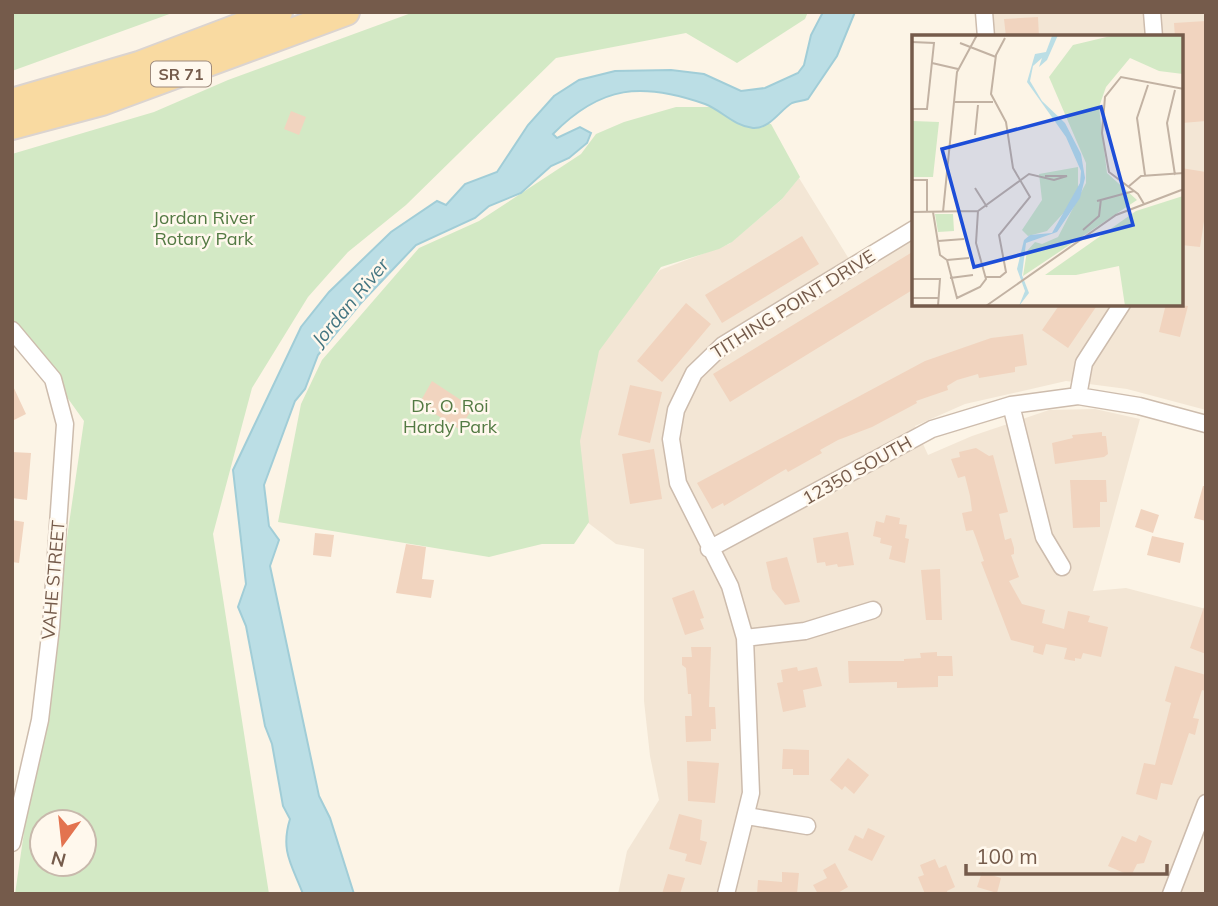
<svg xmlns="http://www.w3.org/2000/svg" width="1218" height="906" viewBox="0 0 1218 906" font-family="Mulish,sans-serif">
	<rect width="100%" height="100%" fill="#fcf4e6"/>
	<path fill="#f3e6d5" d="M977,12H1206V410L1127,389L1066,381L965,404L915,426L928,455L972,436L1049,410L1095,409L1140,419L1093,591L1126,588L1206,609V894H618L627,851L659,800L650,756L644,701V549L616,544L587,522L579,442L597,351L622,308L660,270L729,244L781,200L799,178L849,259L913,219L914,304H1181V37H979Z"/>
	<path fill="#d3e9c5" fill-rule="evenodd" d="M12,12H175L12,71Z
		M414,12H808L805,19L737,63L686,33L556,58L406,205L348,252L308,297L252,388L213,534L269,894H15L84,421L12,320V154L154,112L228,80ZM42,822H84V864H42Z
		M676,107H722L739,120L771,124L800,177L782,199L732,242L719,249L661,267L599,351L580,441L589,522L574,544H542L489,557L278,522L301,404L322,360L419,248L479,221L581,154L596,134L624,122Z"/>
	<path fill="#bbdee5" stroke="#a1cdd7" stroke-width="2" d="M823,12H855L837,56L808,99C803,101 797,101 792,103C780,110 770,129 753,128C734,126 721,110 705,104C642,82 601,85 553,134L557,138L580,127L591,133L587,143L569,158L551,166L521,193L489,206L475,218L416,245L360,304L318,355L305,389L295,401L264,485L269,526L279,540L270,566L319,796L330,818L354,894H303C292,865 280,851 290,819L283,806L272,744L265,726L246,626L238,607L246,584L233,470L301,327L329,292L391,232L437,201L446,205L465,184L497,172L528,125L554,96L579,80L615,71L671,70L704,74L741,91L765,88L798,73L804,65L811,35Z"/>
	<path fill="#f1d4bf" d="M1038,17L1039,37H1006L1004,19Z
		M1206,21V121L1182,123L1181,37H1175L1174,23Z
		M291,111L306,117L299,135L284,129Z
		M1181,168L1206,172V208L1200,247L1181,245Z
		M802,236L819,264L722,323L705,295Z
		M914,251V289L730,402L713,374Z
		M686,303L711,324L662,382L637,361Z
		M1060,304H1098L1068,348L1042,330Z
		M1166,304L1188,306L1180,337L1159,332Z
		M1023,334L1027,365L1015,367V372L979,378L978,374L957,380L947,386L948,390L916,401L917,403L872,427L838,440L820,450L822,453L788,472L786,469L724,506L723,503L712,509L697,483L925,361L991,338Z
		M432,381L473,408L459,429L419,404Z
		M12,384L26,414L12,421Z
		M630,385L662,392L650,443L618,435Z
		M1102,432V436H1106L1108,454L1104,457L1055,464L1052,443L1073,438L1072,435Z
		M976,448L989,456L993,455L1008,512L999,514L1005,540L1011,538L1014,548V554L1011,555L1019,577L1009,581L1022,604L1045,610L1042,623L1064,629L1068,611L1090,616L1088,622L1108,627L1101,657L1083,653L1081,659L1075,658V661L1064,659L1067,648L1046,644L1043,655L1033,652L1034,646L1011,640L981,562L984,561L976,538L973,530L966,531L962,513L972,511L970,496L965,476L958,478L951,459L960,457L959,452Z
		M654,449L662,499L630,504L622,454Z
		M12,452L31,453L27,500L12,498Z
		M1070,480H1106L1107,502H1100V527L1073,528Z
		M1203,486H1206V521L1194,518Z
		M1141,509L1159,515L1153,533L1135,527Z
		M886,515L900,518L899,524L907,525L905,538L909,539L905,563L889,559L892,546L880,543L881,538L873,536L876,521L884,523Z
		M12,520L24,522L19,563L12,562Z
		M848,532L854,565L838,567L837,564L826,566L825,562L817,563L813,538Z
		M315,533L334,535L331,557L313,555Z
		M1152,536L1184,543L1180,563L1147,555Z
		M406,544L426,547L422,579L434,580L431,598L396,593Z
		M787,557L800,602L785,605L772,589L766,562Z
		M940,569L942,620H926L921,570Z
		M694,590L704,618L700,619L704,629L685,635L672,598Z
		M1204,607L1206,608V654L1190,648Z
		M691,647H711L709,707H715L716,729H711V741L686,742L685,716H692L691,694H688L686,668L682,665V657H692Z
		M937,652V656H952L953,676H938V687L897,688V682L849,683L848,661H904V659L921,658L920,653Z
		M1175,666L1206,675V691L1202,690L1193,718L1199,719L1195,735L1189,733L1172,785L1161,783L1157,800L1136,794L1144,763L1155,765L1171,703L1165,701Z
		M797,667L798,671L817,667L822,686L803,690L806,707L783,712L777,683L783,682L781,670Z
		M783,749L809,750V775H793V769H782Z
		M848,758L869,775L854,794L845,786L842,790L830,780Z
		M687,761L719,763L715,803L688,801Z
		M679,814L702,820L700,840L707,842L701,865L685,861L687,854L669,849Z
		M868,828L885,836L872,861L848,850L855,835L863,839Z
		M1139,835L1152,841L1144,863L1137,864L1131,876L1108,866L1122,836L1136,842Z
		M935,859L939,868L946,865L955,887L947,891L948,894H925L918,877L924,875L920,865Z
		M835,863L848,887L836,894H818L813,885L827,878L823,870Z
		M782,872L799,873L797,894H757L758,880L782,882Z
		M982,872L1001,878L997,893L977,887Z
		M668,874L685,878L680,894H662Z"/>
	<g fill="none" stroke-linecap="round" stroke-linejoin="round">
		<defs>
			<path id="minor" d="M984,12L986,37
				M1152,12L1154,37
				M12,330L53,379L65,424L51,627L40,720L12,843
				M1078,396L1084,363L1122,304
				M1011,405L1044,537L1062,567
				M709,549L932,429L1011,405L1078,396L1139,406L1206,424
				M745,638L805,631L873,610
				M747,816L807,826
				M726,894L751,793L745,638L730,586L678,483L671,439L676,410L694,373L723,345L914,229
				M1171,894L1206,803"/>
			<path id="primary" d="M12,102L139,65L279,12
				M12,126L102,102L346,12"/>
		</defs>
		<use href="#minor" stroke="#cdbcad" stroke-width="19"/>
		<use href="#primary" stroke="#dbd4d0" stroke-width="30"/>
		<use href="#minor" stroke="#fff" stroke-width="16"/>
		<use href="#primary" stroke="#f9daa1" stroke-width="26"/>
	</g>
	<g text-anchor="middle" dominant-baseline="central" stroke-width="5" stroke-linejoin="round" paint-order="stroke">
		<rect fill="#fff8ed" stroke="#9e8a7c" stroke-width="2" x="151" y="61.5" width="60" height="25" rx="5"/>
		<g font-size="16" font-weight="bold" fill="#755b4b">
			<text x="181" y="74">SR 71</text>
		</g>
		<g font-size="18" fill="#537a43" stroke="#fff8ed">
			<text x="204" y="217">Jordan River<tspan x="204" dy="21">Rotary Park</tspan></text>
			<text x="450" y="405">Dr. O. Roi<tspan x="450" dy="21">Hardy Park</tspan></text>
		</g>
		<g font-size="18" fill="#755b4b" stroke="#fff8ed">
			<text transform="translate(793 304) rotate(-32)">TITHING POINT DRIVE</text>
			<text transform="translate(857 470) rotate(-29)">12350 SOUTH</text>
			<text transform="translate(53 580) rotate(-85)">VAHE STREET</text>
		</g>
		<g font-size="19" font-style="italic" fill="#437581" stroke="#fff8ed">
			<text transform="translate(350 302) rotate(-50)">Jordan River</text>
		</g>
	</g>
	<g transform="translate(912 35)">
		<rect width="271" height="271" fill="#fcf4e6"/>
		<path d="M203,0H271V39L247,36L218,23L194,52L187,72L195,138L225,165L111,241L115,216L123,207L130,209L146,202L174,148V128L137,42L161,10ZM1,86L27,87L21,142H1ZM166,132V154L157,172L135,196L116,201L110,195L130,165L127,139ZM271,161V271H213L207,231L164,240H133L224,176ZM23,179H41L42,196L26,197Z" fill="#d3e9c5"/>
		<path d="M146,0L135,25L127,32L130,23L121,31L118,46L130,66L153,88L169,119L173,143L168,163L145,197L114,208L110,240L117,258L107,271L113,256L105,234L112,205L118,200L140,198L168,148L169,136L154,102L115,47L123,19L134,17L140,1Z" fill="#bbdee5"/>
		<path fill="none" stroke="#c2b2a3" stroke-width="2" d="M0,7L22,8L15,74H0M48,8L84,22M20,28L46,34M42,67H81M63,100L66,70M233,140L225,83L236,50M263,140L255,88L263,55M0,145H15V177M216,152L229,141L272,138M63,153L75,172M185,166L222,156M232,169L226,159L197,137L190,98L193,62L209,42L272,54M0,177L66,176L117,139L142,145L155,141H133M21,177L28,220L35,225L45,263L68,252L74,244L64,208L66,176M31,177L45,37L65,0M171,195L187,181L189,164M26,206L52,204M35,225L57,223M74,242H88L94,237L87,200L118,162L101,133L94,87L79,59L84,20L93,3M38,243L61,240M0,249V244H28L26,271M0,263H26M74,271L204,180L272,154"/>
		<path fill="#1d4ed8" fill-opacity="0.15" stroke="#1d4ed8" stroke-width="3.5" d="M189,72L221,190L62,232L30,114Z"/>
		<rect width="271" height="271" fill="none" stroke="#755b4b" stroke-width="3.5"/>
	</g>
	<rect width="1218" height="906" fill="none" stroke="#755b4b" stroke-width="28"/>
	<g transform="translate(63 843) rotate(195)"><circle r="33" fill="#fff8ed" stroke="#c8b9ac" stroke-width="2"/>
	<path d="M0-5L12 26L0 18L-12 26Z" fill="#e3734f"/>
	<text y="-10" font-size="19" font-weight="bold" text-anchor="middle" fill="#755b4b">N</text>
	</g>
	<path d="M966 864v10h201v-10" fill="none" stroke="#755b4b" stroke-width="3.5"/>
	<text x="976" y="864" font-size="21" fill="#755b4b" stroke="#fff8ed" stroke-width="5" paint-order="stroke">100 m</text>
</svg>
